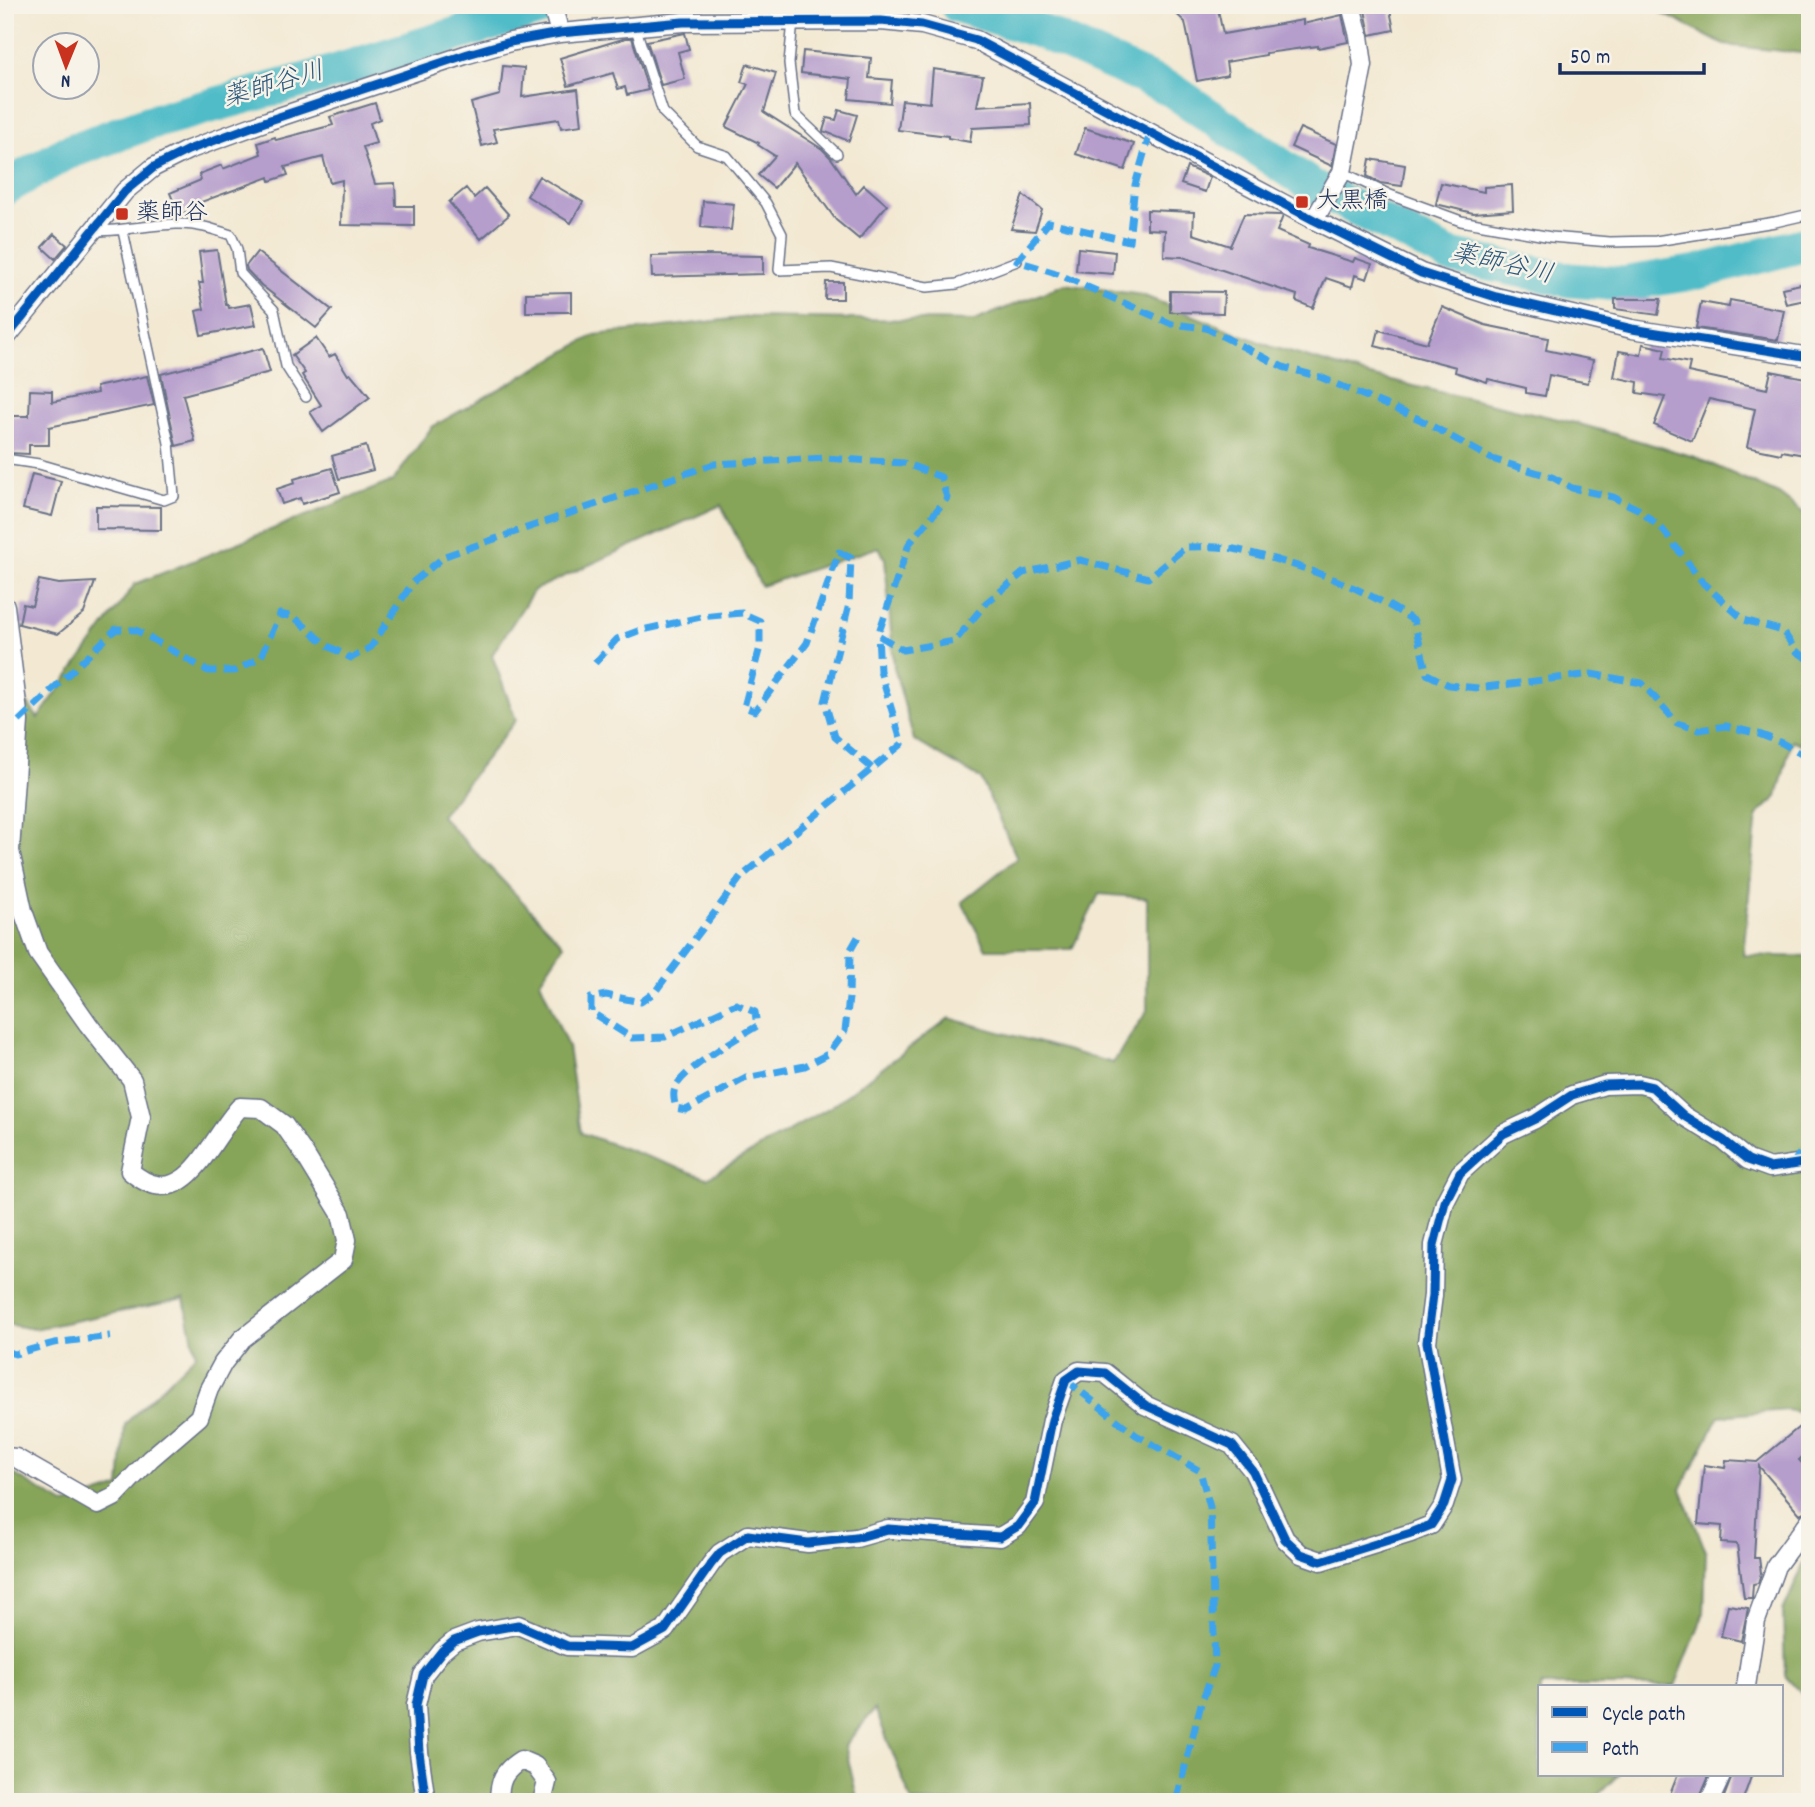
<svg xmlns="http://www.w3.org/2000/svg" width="1815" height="1807" viewBox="0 0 1815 1807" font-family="Dekko,'Klee One',sans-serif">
	<rect width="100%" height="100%" fill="#f7f3e8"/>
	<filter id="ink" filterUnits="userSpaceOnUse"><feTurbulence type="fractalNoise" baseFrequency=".0143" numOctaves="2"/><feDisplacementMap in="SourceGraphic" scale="14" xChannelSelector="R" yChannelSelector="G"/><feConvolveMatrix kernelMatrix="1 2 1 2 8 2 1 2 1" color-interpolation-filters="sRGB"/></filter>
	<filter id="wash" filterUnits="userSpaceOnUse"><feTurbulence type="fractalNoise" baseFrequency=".00686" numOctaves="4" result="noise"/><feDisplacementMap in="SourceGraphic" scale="28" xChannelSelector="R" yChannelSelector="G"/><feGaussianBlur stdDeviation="1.57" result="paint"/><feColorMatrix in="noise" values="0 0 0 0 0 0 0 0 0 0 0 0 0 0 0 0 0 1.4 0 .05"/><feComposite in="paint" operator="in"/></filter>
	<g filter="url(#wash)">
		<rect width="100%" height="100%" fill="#f3e9d3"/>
		<path fill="#87a558" stroke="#516a5b" stroke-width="2" fill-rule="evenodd" d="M1647,5H1810V54L1724,45Z
			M1065,284L1142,295L1272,347L1370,376L1576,423L1695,457L1779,494L1810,518V749L1792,740L1777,797L1757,815L1743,955L1810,957V1414L1786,1410L1719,1416L1681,1489L1706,1552L1704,1613L1675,1686H1540V1774H1619L1591,1802H1470L1446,1798L1442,1802H912L875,1709L845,1745L858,1802H5V1469L66,1505L120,1487L125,1424L196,1354L184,1299L34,1329L5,1324V671L38,718L135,584L393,481L432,427L595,335L749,317L974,321ZM721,505L761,586L879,547L885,559L894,667L914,740L981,779L1017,858L962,902L986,949H1072L1099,894L1147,898V1011L1113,1063L949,1018L832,1106L707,1178L581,1133L568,1047L540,981L564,945L441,816L516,720L492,655L534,590Z
			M1810,1550V1703L1785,1676L1783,1611Z"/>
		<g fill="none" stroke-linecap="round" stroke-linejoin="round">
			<path stroke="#4fbcc8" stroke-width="35" d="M957,5L1042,32L1172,90L1310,185L1450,256L1570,280L1623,284L1698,272L1810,243
				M5,188L66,153L148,123L324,75L552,5"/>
		</g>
		<g id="blocks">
			<path fill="#b59dcc" d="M1167,5H1217L1223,34L1303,20V24L1342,15L1348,42L1318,48V46L1266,53V55L1226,62L1228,75L1197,81L1185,22Z
				M1364,5H1389L1394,30L1370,35Z
				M685,33L689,49L678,52L685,79L661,85L647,41Z
				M626,38H632L648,90L627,95L625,87L618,89L613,73L568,86L560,58Z
				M803,51L871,58L869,78L892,80L890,103L849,99L851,79L801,73Z
				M747,64L776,73L764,112L822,149L831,158L856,194L864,185L887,205L859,239L836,220L795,163L774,188L758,175L775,156L758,145L759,143L726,127L748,84L741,82Z
				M503,66L524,68L522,97L578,89L582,125L561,128L559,119L493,129L497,142L482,146L471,103L500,95Z
				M933,69L983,76L977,106L1030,103L1031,125L972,128L970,142L948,138V136L898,130L902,100L930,103Z
				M375,103L380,119L370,123L376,143L363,147L375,184L395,183L396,206H414V226L341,225L342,180L330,183L323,157L285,167L288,175L270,181L269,177L201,202L202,205L179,215L170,193L201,180L199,174L222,165L223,169L261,154L258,143L275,137L276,140L333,125L330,117Z
				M839,110L857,115L849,141L823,131L827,118L836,120Z
				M1085,128L1134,144L1125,170L1076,154Z
				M1300,128L1336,144L1332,166L1291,147Z
				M1370,159L1405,165L1402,186L1380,183L1367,176Z
				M1187,167L1210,177L1205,192L1181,184Z
				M539,176L583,202L571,223L527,196Z
				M1441,183L1484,192V187L1512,185L1513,210L1473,213L1436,204Z
				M466,188L474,198L485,188L509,215L481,239L449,202Z
				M1023,195L1042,210L1035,231L1011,229Z
				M703,201L734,204L731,230L701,227Z
				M1147,210L1194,212L1193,234L1230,246L1244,214L1281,215L1283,216L1277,231L1309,245L1308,248L1353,262L1355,258L1372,264L1367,279L1355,275L1352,287L1326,278L1313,308L1296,301L1297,295L1183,257L1164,256L1165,230L1147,229Z
				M54,234L67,245L55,259L42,247Z
				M1078,248L1115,252L1113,274L1076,271Z
				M217,250L226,305H228L229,308L251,304L256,325L201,335L196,311L204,309L199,283H203L199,252Z
				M257,252L332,310L316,328L261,285L247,270L246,266Z
				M701,255L763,256V274L652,277L651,256Z
				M826,282H843V299H825Z
				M1810,282V299L1786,304L1782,288Z
				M1170,291L1224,292L1223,313L1170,312Z
				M571,292V312H526V293Z
				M1615,299H1661L1658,315L1615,309Z
				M1730,300L1784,310L1778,340L1696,328L1701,302L1729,307Z
				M1442,307L1485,325L1548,338L1546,350L1593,360L1588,383L1549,375L1545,396L1526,393V388L1488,379L1487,382L1455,372L1456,367L1375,346L1379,330L1427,343Z
				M316,338L329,357L335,354L348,375L351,374L370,397L323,432L310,412L321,405L302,375L305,373L292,355Z
				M1643,344L1665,349L1663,358L1690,363L1688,372L1767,389L1771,371L1810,379V456L1782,451L1781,454L1747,447L1755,409L1709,399L1692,441L1654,425L1665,397L1637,393L1638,382L1614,377L1619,351L1641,355Z
				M263,348L270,372L183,395L195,441L176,446L161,374Z
				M147,376L154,405L49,427V445H29V454L10,453L11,416H29L30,390L52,391V402L97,393L96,387Z
				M366,446L373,470L339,479L332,456Z
				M332,468L340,492L302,504L300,498L282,504L277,489L295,483L294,479Z
				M32,474L61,481L52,516L23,509Z
				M96,506L161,507V530L96,529Z
				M39,580L59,584L95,582L84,613L58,634L19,624L23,604L32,606Z
				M1810,1418V1449L1799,1460L1810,1471V1509L1800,1514L1759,1466L1754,1558H1759L1761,1573L1758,1583L1753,1584L1752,1598H1744L1737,1544L1721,1543L1722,1526L1698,1524L1704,1465L1725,1468L1726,1460L1757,1462Z
				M1728,1605L1748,1608L1741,1641L1721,1636Z
				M1678,1774H1710L1698,1802H1667Z
				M1733,1774H1752L1742,1802H1722Z"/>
		</g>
	</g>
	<g filter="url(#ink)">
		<use href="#blocks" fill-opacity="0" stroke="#677087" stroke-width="2"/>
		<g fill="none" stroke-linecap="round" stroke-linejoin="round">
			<defs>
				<path id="service" d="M793,21L789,63L795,114L837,154
					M635,26L663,112L697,146L727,156L766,203L782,234L779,270L831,268L927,287L957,284L1017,261
					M1342,172L1390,195L1461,221L1551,237L1610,242L1656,241L1775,222L1810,214
					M93,231C121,231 148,225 176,224C195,223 213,229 231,235L237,249L240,273L274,310L286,366L306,397
					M5,459L39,464L164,500L174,496L169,443L123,231"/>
				<path id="minor" d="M552,5L560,33
					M1314,220L1342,172L1363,65L1359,36L1351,5
					M5,339L125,191L154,167L188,150L267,121L468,54L510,42L560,33L683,22L881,21L922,25L976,40L1314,220L1421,273L1496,297L1632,329L1810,357
					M5,606L19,721L10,851L23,911L38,953L88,1024L132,1080L141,1117L130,1171C185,1218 208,1141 240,1107L261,1108L284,1125L305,1155L341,1214L347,1240L343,1260L242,1339L223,1363L209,1389L199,1417L150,1459L114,1497L98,1505L16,1458L5,1457
					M1746,1686L1756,1621L1776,1566L1810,1520
					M426,1802L419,1752L416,1705L423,1675L442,1651L454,1641L478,1632L518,1625L567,1646L632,1648L665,1630L711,1564L720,1553L748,1535L808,1543L856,1538L888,1529L1000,1537L1018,1526L1035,1503L1052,1420L1066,1380L1079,1371L1105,1373L1145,1405L1232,1445L1253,1471L1285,1539L1301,1554L1321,1561L1411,1533L1431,1525L1444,1505L1452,1480L1427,1342L1433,1295L1434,1245L1445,1202L1460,1173L1503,1134L1535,1119L1572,1095L1605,1085L1639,1084L1652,1087L1684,1116L1723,1140L1748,1160L1770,1168L1810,1162
					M499,1802C499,1781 503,1771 521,1760L535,1766L547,1782L542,1802
					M1709,1802L1722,1774"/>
			</defs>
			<use href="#service" stroke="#677087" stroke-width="12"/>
			<use href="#minor" stroke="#677087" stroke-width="21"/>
			<use href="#service" stroke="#fff" stroke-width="9"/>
			<use href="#minor" stroke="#fff" stroke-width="18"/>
			<path stroke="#3da3ed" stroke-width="7" stroke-dasharray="14 7" stroke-linecap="butt" d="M1150,133L1135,185L1129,241L1049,222L1017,261L1053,272L1172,324L1206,328L1283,367L1320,377L1419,419L1492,459L1552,477L1572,488L1613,497L1638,509L1663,530L1704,584L1744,620L1783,631L1796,651L1810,660
				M595,663L617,639L638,631L701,617L742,613L760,621V647L744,707L755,711L807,643L839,552L851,558L849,604L825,702L835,737L873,769
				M19,721L116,629L136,630L208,671H235L261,657L280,614L294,617L328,646L351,658L371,647L413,582L445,556L714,464L825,458L904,463L941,477L947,498L909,544L878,635L903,650L955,641L986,603L1023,573L1080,560L1148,578L1186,547C1201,547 1219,546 1234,549C1297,563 1360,585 1414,621L1427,674L1449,685L1478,688L1591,674L1642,683L1677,723L1699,730L1726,726L1759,734L1782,743L1810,759
				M858,937L850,951L849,998L845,1031L828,1054L805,1066L746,1078L686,1110L676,1108C674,1100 672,1094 676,1086C688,1066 736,1039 757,1026L755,1012L736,1004L665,1037L632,1038L591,1012V998L606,995L641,1002L655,992L741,877L902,744L880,671L878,635
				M1792,1165L1810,1138
				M5,1351L15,1354L54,1343L110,1336
				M1066,1380L1136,1435L1200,1471L1210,1507L1215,1666L1201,1704L1176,1802"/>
			<defs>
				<path id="cycleway" d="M5,339L125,191L154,167L188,150L267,121L468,54L510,42L560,33L683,22L881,21L922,25L976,40L1314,220L1421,273L1496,297L1632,329L1810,357
					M426,1802L419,1752L416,1705L423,1675L442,1651L454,1641L478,1632L518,1625L567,1646L632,1648L665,1630L711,1564L720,1553L748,1535L808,1543L856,1538L888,1529L1000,1537L1018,1526L1035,1503L1052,1420L1066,1380L1079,1371L1105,1373L1145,1405L1232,1445L1253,1471L1285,1539L1301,1554L1321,1561L1411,1533L1431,1525L1444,1505L1452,1480L1427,1342L1433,1295L1434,1245L1445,1202L1460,1173L1503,1134L1535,1119L1572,1095L1605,1085L1639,1084L1652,1087L1684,1116L1723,1140L1748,1160L1770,1168L1810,1162"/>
			</defs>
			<use href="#cycleway" stroke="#f7f3e8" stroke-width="13"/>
			<use href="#cycleway" stroke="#0057b8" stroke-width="9"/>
		</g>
	</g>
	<g fill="#c8321e" stroke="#f7f3e8" stroke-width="2.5">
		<rect x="1295" y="195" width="14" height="14" rx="3.5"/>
		<rect x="115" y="207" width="14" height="14" rx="3.5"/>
	</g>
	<g text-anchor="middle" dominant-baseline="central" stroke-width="5" stroke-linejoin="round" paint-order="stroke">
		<g font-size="24" fill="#1b2f5e" stroke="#f7f3e8" text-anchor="start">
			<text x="1316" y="202">大黒橋</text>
			<text x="136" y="214">薬師谷</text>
		</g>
		<g font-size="26" font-style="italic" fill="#2b597e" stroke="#f7f3e8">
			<text transform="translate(274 86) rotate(-16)">薬師谷川</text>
			<text transform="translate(1502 265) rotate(13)">薬師谷川</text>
		</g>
	</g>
	<rect width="1815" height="1807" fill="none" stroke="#f7f3e8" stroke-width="28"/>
	<rect x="1538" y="1685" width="245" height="91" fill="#f7f3e8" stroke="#9fa5b1" stroke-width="2"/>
	<rect x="1552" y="1707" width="35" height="10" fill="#0057b8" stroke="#9fa5b1" stroke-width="2"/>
	<text x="1602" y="1720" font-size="21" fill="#1b2f5e">Cycle path</text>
	<rect x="1552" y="1742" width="35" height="10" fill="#3da3ed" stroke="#9fa5b1" stroke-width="2"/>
	<text x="1602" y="1755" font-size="21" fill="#1b2f5e">Path</text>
	<g transform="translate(66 66) rotate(181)"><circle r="33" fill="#f7f3e8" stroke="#9fa5b1" stroke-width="2"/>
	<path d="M0-5L12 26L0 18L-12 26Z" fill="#c8321e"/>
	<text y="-10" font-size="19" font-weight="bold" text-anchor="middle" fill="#1b2f5e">N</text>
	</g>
	<path d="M1560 63v10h144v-10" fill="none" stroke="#1b2f5e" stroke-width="3.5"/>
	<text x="1570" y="63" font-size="21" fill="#1b2f5e" stroke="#f7f3e8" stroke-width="5" paint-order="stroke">50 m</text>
</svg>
